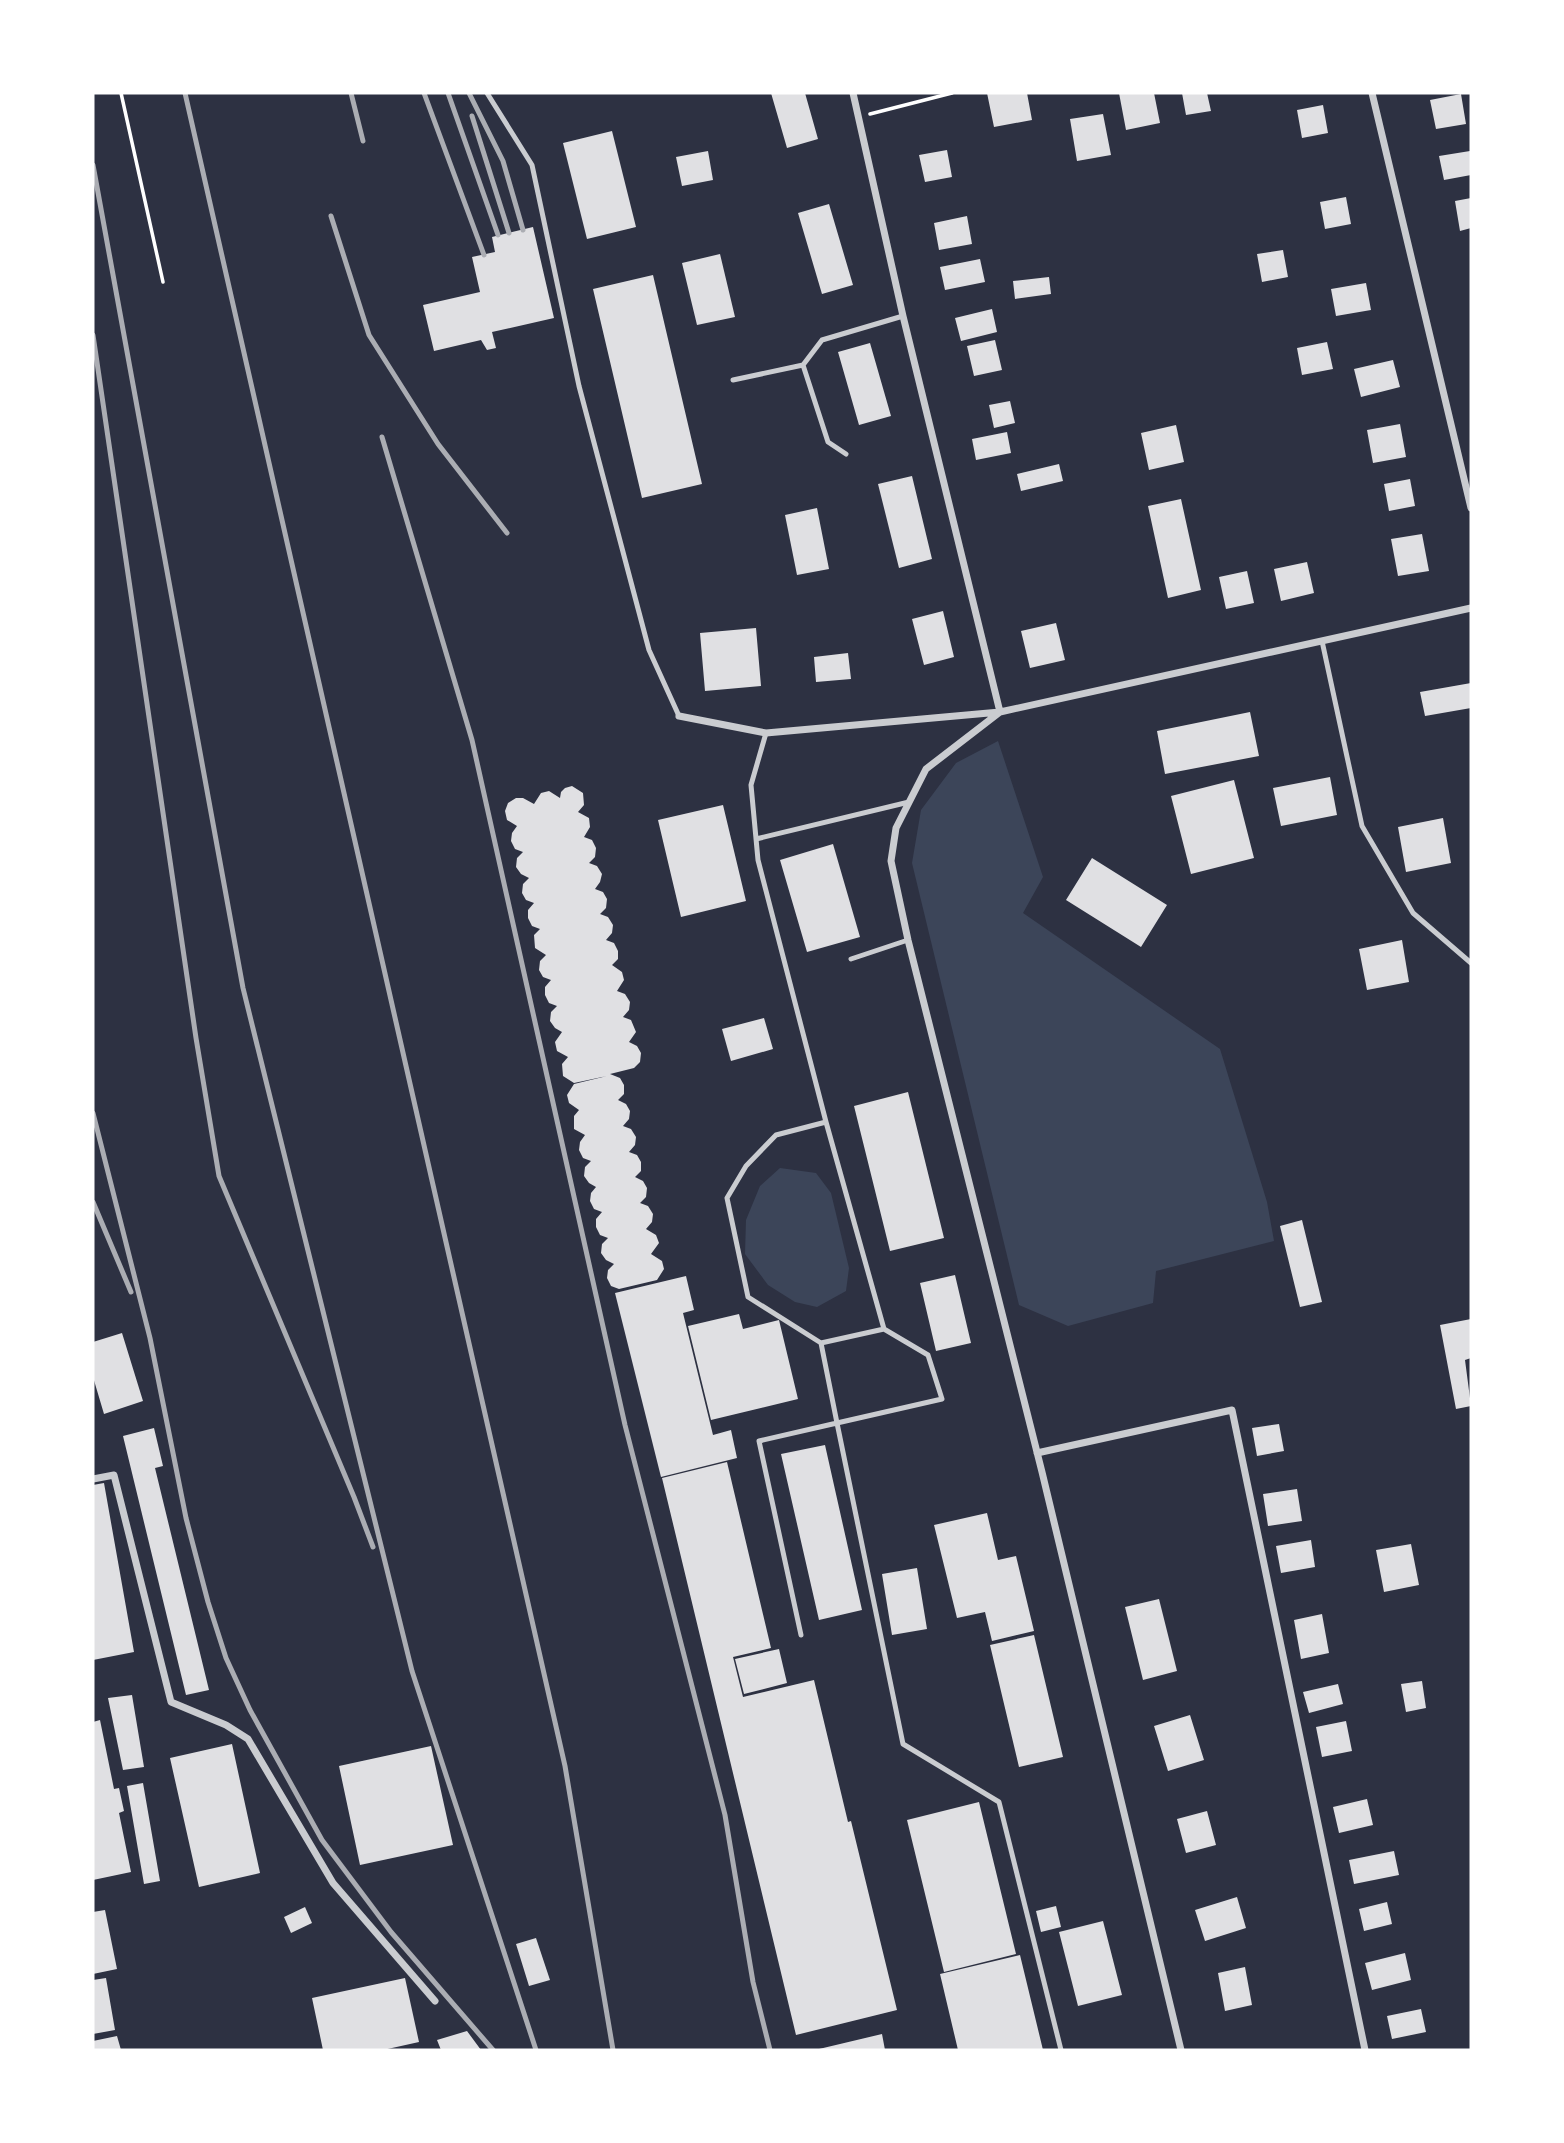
<svg xmlns="http://www.w3.org/2000/svg" width="1564" height="2143" viewBox="0 0 1564 2143" font-family="Raleway,sans-serif">
	<rect width="100%" height="100%" fill="#2d3142"/>
	<path fill="#3c4559" d="M998,741L1043,877L1023,913L1220,1049L1267,1202L1274,1241L1156,1271L1153,1303L1068,1326L1019,1305L912,863L921,810L956,763Z
		M780,1168L816,1173L831,1193L849,1268L846,1291L817,1307L795,1302L768,1285L745,1254L746,1220L760,1186Z"/>
	<path fill="#e0e0e3" d="M771,93H805L818,139L787,148Z
		M987,93H1027L1032,120L994,127Z
		M1119,93H1154L1160,123L1126,130Z
		M1182,93H1207L1211,111L1186,115Z
		M1461,94L1466,124L1436,129L1430,100Z
		M1323,105L1328,133L1302,138L1297,110Z
		M1103,114L1111,155L1077,161L1070,119Z
		M612,131L636,227L587,239L563,143Z
		M947,150L952,177L925,182L919,155Z
		M708,151L713,180L682,186L676,157Z
		M1470,151L1471,175L1444,180L1439,156Z
		M1346,197L1351,224L1325,229L1320,202Z
		M1471,198V228L1460,231L1455,201Z
		M829,204L853,285L822,294L798,213Z
		M967,216L972,244L939,250L934,223Z
		M533,227L554,318L492,332L496,348L487,350L481,340L434,351L423,305L480,292L472,257L495,252L492,237Z
		M1283,250L1288,277L1262,282L1257,254Z
		M720,254L735,317L697,325L682,263Z
		M980,259L985,282L945,290L940,267Z
		M653,275L702,484L642,498L593,289Z
		M1049,277L1051,294L1015,299L1013,281Z
		M1366,283L1371,310L1336,316L1331,289Z
		M992,309L997,332L961,341L955,318Z
		M995,340L1002,370L974,376L967,346Z
		M1327,342L1333,369L1302,375L1297,348Z
		M870,343L891,416L859,425L838,352Z
		M1393,360L1400,387L1361,397L1354,369Z
		M1010,401L1015,423L994,428L989,405Z
		M1400,424L1406,457L1373,463L1367,430Z
		M1176,425L1184,462L1149,470L1141,433Z
		M1007,432L1011,453L976,460L972,439Z
		M1059,464L1063,481L1021,491L1017,474Z
		M912,476L932,559L899,568L878,484Z
		M1410,479L1415,506L1389,511L1384,484Z
		M1181,499L1201,590L1168,598L1148,506Z
		M817,508L829,569L797,575L785,515Z
		M1422,534L1429,571L1398,576L1391,539Z
		M1307,562L1314,593L1281,601L1274,569Z
		M1247,571L1254,603L1226,609L1219,577Z
		M943,611L954,657L924,665L912,619Z
		M1056,623L1065,660L1030,668L1021,631Z
		M756,628L761,686L705,691L700,633Z
		M848,653L851,679L816,682L814,657Z
		M1471,683V708L1425,716L1420,692Z
		M1250,712L1259,756L1165,774L1157,731Z
		M1330,777L1337,815L1281,826L1273,788Z
		M1234,780L1254,858L1191,874L1171,796Z
		M572,786L583,793L584,805L578,812L589,818L590,827L584,837L592,840L596,848L595,857L589,863L597,866L602,874L600,882L595,889L603,892L607,899L606,908L600,914L608,917L613,925L612,933L606,940L614,943L618,951V959L612,965L622,972L624,980L617,991L625,994L630,1002L629,1010L623,1017L631,1020L636,1032L629,1042L637,1046L641,1053L640,1062L634,1068L610,1074L620,1078L624,1085V1094L618,1100L626,1104L630,1111L629,1119L623,1126L631,1129L636,1137L635,1145L629,1152L637,1155L641,1162V1171L635,1177L643,1181L647,1188L646,1197L640,1203L648,1206L653,1214L652,1222L646,1229L656,1235L659,1243L651,1254L662,1261L664,1269L657,1280L619,1289L611,1286L607,1278L608,1270L614,1264L606,1260L601,1253L602,1244L608,1238L600,1235L596,1227V1219L602,1212L594,1209L590,1201L591,1193L596,1187L589,1183L584,1176L585,1167L591,1161L583,1158L579,1150L580,1142L585,1135L574,1129V1116L579,1110L569,1103L567,1095L574,1084L607,1076L574,1083L563,1076L562,1064L568,1057L557,1051L555,1042L562,1032L555,1028L550,1021L551,1012L557,1006L549,1003L545,995V987L551,980L543,977L539,970L540,961L546,955L535,948L534,935L540,929L532,926L528,918V910L534,903L526,900L522,893L523,884L529,878L521,874L516,867L517,858L523,852L515,849L511,841L512,833L517,826L507,820L505,811L508,803L516,798H523L534,804L541,793L549,791L560,798L561,792L565,788Z
		M723,805L746,901L681,917L658,820Z
		M1443,818L1451,863L1406,872L1398,827Z
		M833,844L860,937L807,952L780,860Z
		M1092,858L1167,905L1141,947L1066,900Z
		M1402,940L1409,982L1367,990L1359,949Z
		M764,1018L773,1049L731,1061L722,1029Z
		M908,1092L944,1238L890,1251L854,1106Z
		M1302,1220L1322,1302L1300,1307L1280,1226Z
		M955,1275L971,1343L936,1351L920,1283Z
		M686,1276L694,1310L683,1313L713,1435L731,1430L737,1458L661,1477L615,1293Z
		M739,1314L743,1329L779,1320L798,1399L711,1420L688,1326Z
		M1471,1319V1358L1465,1360L1471,1406L1456,1409L1440,1325Z
		M122,1333L143,1401L104,1414L93,1377V1342Z
		M1279,1424L1284,1451L1257,1456L1252,1428Z
		M154,1428L163,1466L155,1468L209,1690L186,1695L123,1436Z
		M825,1445L862,1610L819,1620L781,1454Z
		M727,1462L771,1648L733,1657L743,1697L814,1680L848,1822L851,1821L897,2010L796,2035L662,1478Z
		M104,1483L134,1652L93,1660V1485Z
		M1297,1489L1302,1521L1268,1526L1263,1494Z
		M987,1513L998,1560L1016,1556L1034,1631L992,1641L985,1612L957,1618L934,1525Z
		M1311,1540L1315,1567L1281,1573L1276,1546Z
		M1411,1544L1419,1585L1384,1592L1376,1550Z
		M917,1568L927,1629L892,1635L882,1574Z
		M1159,1599L1177,1671L1143,1680L1125,1607Z
		M1322,1614L1329,1653L1301,1659L1294,1620Z
		M1034,1635L1063,1757L1019,1767L990,1645Z
		M779,1649L787,1683L744,1694L735,1659Z
		M1422,1681L1426,1708L1406,1712L1401,1684Z
		M1338,1684L1343,1704L1309,1713L1303,1692Z
		M132,1695L144,1767L123,1770L108,1698Z
		M1190,1715L1204,1760L1168,1771L1154,1726Z
		M100,1720L114,1789L119,1788L124,1811L119,1813L131,1872L93,1880V1722Z
		M1346,1721L1352,1751L1322,1757L1316,1727Z
		M232,1744L260,1873L199,1887L170,1758Z
		M431,1746L453,1845L360,1865L339,1766Z
		M143,1783L160,1881L144,1884L127,1786Z
		M1367,1799L1373,1825L1339,1833L1333,1807Z
		M979,1802L1016,1954L944,1972L907,1820Z
		M1207,1811L1216,1845L1186,1853L1177,1819Z
		M1394,1851L1399,1875L1354,1884L1349,1860Z
		M1237,1897L1246,1928L1205,1941L1195,1910Z
		M1387,1902L1392,1924L1364,1931L1359,1909Z
		M1056,1906L1061,1927L1041,1932L1036,1911Z
		M305,1907L312,1923L291,1933L284,1917Z
		M105,1910L117,1969L93,1974V1912Z
		M1103,1921L1122,1995L1078,2006L1059,1932Z
		M536,1938L550,1980L529,1986L516,1944Z
		M1405,1953L1411,1980L1372,1990L1365,1963Z
		M1020,1955L1043,2050H958L940,1974Z
		M1245,1967L1252,2005L1225,2011L1218,1973Z
		M106,1978L115,2030L93,2034V1980Z
		M405,1978L419,2042L383,2050H323L312,1998Z
		M1421,2009L1426,2032L1392,2039L1387,2016Z
		M467,2031L481,2050H441L437,2040Z
		M882,2034L885,2050H819V2049Z
		M117,2036L121,2050H93V2041Z"/>
	<g fill="none" stroke-linecap="round" stroke-linejoin="round">
		<path stroke="#fff" stroke-width="3.5" d="M121,93L163,282
			M870,114L952,93"/>
		<path stroke="#caccd0" stroke-width="5" d="M487,93L532,165L579,386L649,650L679,716
			M803,365L828,442L846,454
			M733,380L803,365L822,340L903,316
			M1322,641L1362,826L1413,913L1471,963
			M766,733L751,785L758,860L826,1122L884,1329L821,1343L748,1297L727,1198L746,1166L776,1135L826,1122
			M756,839L909,802
			M851,959L908,940
			M884,1329L928,1355L942,1399L837,1423L903,1744L999,1802L1061,2050
			M801,1635L759,1441L837,1423L821,1343"/>
		<path stroke="#caccd0" stroke-width="7" d="M1372,93L1471,508
			M679,716L766,733L1000,712L903,316L853,93
			M1037,1453L1232,1410L1365,2050
			M93,1479L114,1475L171,1702L226,1725L248,1739L333,1883L435,2001
			M1181,2050L1042,1472L908,940L891,861L896,828L926,769L1000,712L1471,608"/>
		<path stroke="#abadb3" stroke-width="5" d="M185,93L565,1766L613,2050
			M351,93L363,141
			M424,93L484,255
			M448,93L498,235
			M469,93L503,161L523,230
			M472,116L509,233
			M93,165L243,988L412,1671L536,2050
			M331,216L369,335L438,444L507,533
			M93,335L196,1038L219,1176L354,1497L373,1547
			M382,437L472,740L625,1425L725,1815L753,1982L770,2050
			M93,1113L150,1338L186,1518L208,1602L226,1658L250,1710L322,1840L391,1932L493,2050
			M93,1202L131,1292"/>
	</g>
	<rect width="1564" height="2143" fill="none" stroke="#ffffff" stroke-width="189"/>
</svg>
